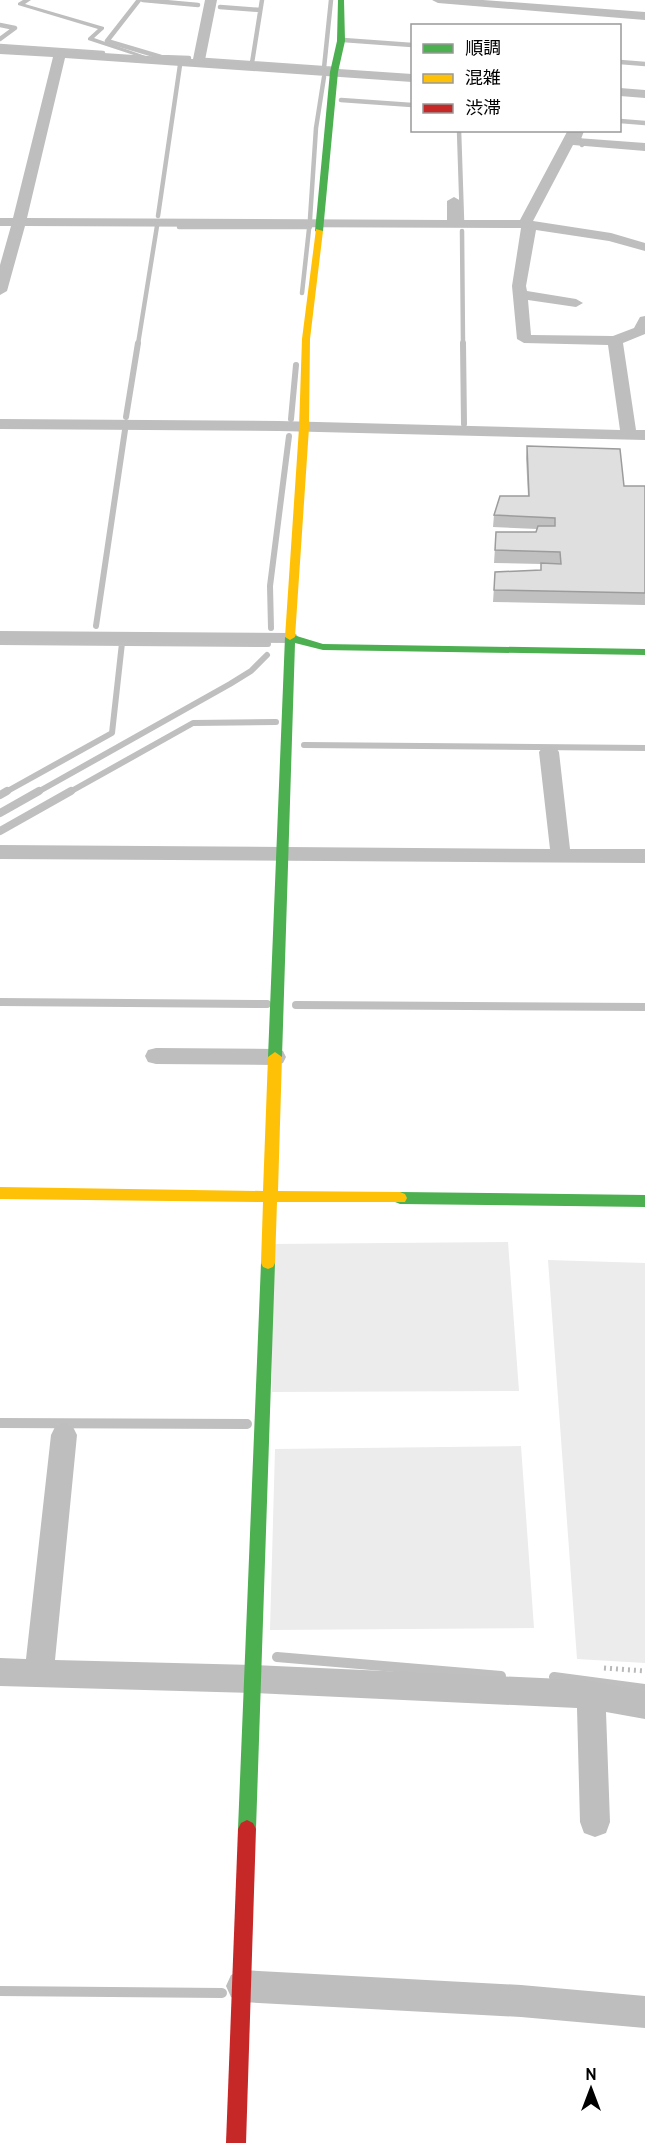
<svg xmlns="http://www.w3.org/2000/svg" width="645" height="2143" viewBox="0 0 645 2143" font-family="Overpass,'Noto Sans JP',sans-serif">
	<rect width="100%" height="100%" fill="#fff"/>
	<path fill="#ececec" d="M508,1242L519,1391L272,1392V1244Z
		M548,1260L645,1263V1663L577,1659Z
		M521,1446L534,1628L270,1630L275,1449Z"/>
	<g fill="none" stroke-linecap="round" stroke-linejoin="round">
		<path stroke="#bfbfbf" stroke-width="4.5" d="M139,0L107,41L161,57L189,58
			M143,0L198,5
			M220,7L260,10
			M0,25L15,28L0,39
			M343,40L412,45
			M0,46L103,53
			M205,60L336,69
			M620,62L645,64
			M252,63L262,0
			M324,68L331,0
			M341,100L412,105
			M620,121L645,123
			M459,130L462,221
			M582,130L579,138L582,145
			M158,216L180,65
			M310,219L316,128L324,77
			M179,227H310
			M462,231L463,344
			M302,293L309,229
			M138,344L157,226"/>
		<path stroke="#bfbfbf" stroke-width="6" d="M463,343L464,424
			M126,417L138,343
			M291,419L296,365
			M96,626L125,430
			M271,628L270,586L289,436
			M0,642L268,644
			M304,745L645,748
			M4,793L112,733L122,643
			M36,793L230,684L251,671L267,655
			M68,793L193,723L276,722"/>
		<path stroke="#bfbfbf" stroke-width="8" d="M0,795L7,791
			M0,813L39,791
			M0,831L71,791
			M0,1002L267,1004
			M296,1005L645,1007"/>
		<path stroke="#bfbfbf" stroke-width="10" d="M0,1423L247,1424
			M277,1657L501,1676
			M554,1677L645,1689
			M0,1991L222,1993"/>
		<path stroke="#b9b9b9" stroke-width="5" stroke-dasharray="2 4" stroke-linecap="butt" d="M604,1668L645,1671"/>
		<path fill="#bebebe" fill-rule="evenodd" d="M23,0H31L25,4L104,27V29L94,38L157,60L152,61L88,40V38L98,29L18,5V3Z"/>
		<path fill="#bebebe" fill-rule="evenodd" d="M205,0H217L205,60L412,74V82L65,58L27,218L447,220V201L454,197L461,201V220H520L568,130H581L577,138L645,143V151L573,145L533,221L611,233L645,243V251L609,241L536,230L526,286L527,291L576,299L583,303L576,307L528,300L531,335L613,336L634,328L640,317L645,316V334L623,343L636,430H645V440L279,431L0,429V419L279,421L620,430L608,345L524,343L517,339L512,286L521,228L25,226L7,291L0,295V265L11,226H0V218H13L53,57L0,54V46L193,59Z
			M432,0H483L645,12V20L438,3Z
			M620,88L645,90V98L620,96Z
			M0,631L290,633L296,634L299,638L296,642L290,643L0,641Z
			M549,746L556,748L559,752L570,849H645V863L0,859V845L550,849L539,752L542,748Z
			M156,1048L275,1049L283,1051L286,1057L283,1063L275,1065L156,1064L148,1062L145,1056L148,1050Z
			M64,1423L73,1427L77,1435L55,1660L253,1665L584,1680L645,1691V1719L606,1712L610,1822L606,1833L595,1837L584,1833L580,1822L577,1708L253,1693L0,1686V1658L26,1659L51,1435L55,1427Z
			M242,1970L521,1985L645,1996V2028L521,2017L242,2002L231,1997L226,1986L231,1975Z"/>
		<path fill="#4caf50" fill-rule="evenodd" d="M338,0H344L345,41L338,72L323,231L319,233L315,231L330,72L337,41Z
			M290,634L323,644L645,649V655L323,650L295,643L282,1057L275,1062L268,1057L285,637Z
			M400,1192L645,1195V1207L400,1204L395,1202L393,1198L395,1194Z
			M268,1257L273,1259L275,1263L256,1829L253,1835L247,1838L241,1835L238,1829L261,1263L263,1259Z"/>
		<path fill="#ffc107" fill-rule="evenodd" d="M316,229L323,231L310,339L309,428L295,637L290,640L285,637L299,428L302,339Z
			M275,1052L282,1057L278,1191L400,1192L405,1194L407,1198L405,1202H277L275,1263L273,1267L268,1269L263,1267L261,1263L263,1202L0,1199V1187L263,1191L268,1057Z"/>
		<path fill="#c62828" fill-rule="evenodd" d="M247,1820L253,1823L256,1829L246,2143H226L238,1829L241,1823Z"/>
	</g>
	<path fill="#c0c0c0" d="M527,446L624,486H645V605L493,602L495,572L541,570V564L494,563L496,532H536L537,529L493,527L494,515L528,496L526,458Z"/>
	<path fill="#dfdfdf" stroke="#9c9c9c" stroke-width="1.5" d="M527,446L620,449L624,486H645V593L494,590L495,572L541,570V563L561,564L560,552L495,550L496,532H536L538,526H555V518L494,515L500,496H529Z"/>
	<rect x="411" y="24" width="210" height="108" fill="#ffffff" stroke="#999999" stroke-width="1.5"/>
	<rect x="423" y="44" width="30" height="9" fill="#4caf50" stroke="#999999" stroke-width="1.5"/>
	<text x="465" y="54" font-size="18" fill="#000000">順調</text>
	<rect x="423" y="74" width="30" height="9" fill="#ffc107" stroke="#999999" stroke-width="1.5"/>
	<text x="465" y="84" font-size="18" fill="#000000">混雑</text>
	<rect x="423" y="104" width="30" height="9" fill="#c62828" stroke="#999999" stroke-width="1.5"/>
	<text x="465" y="114" font-size="18" fill="#000000">渋滞</text>
	<g transform="translate(591 2089)" stroke="#ffffff" stroke-width="4.5" paint-order="stroke">
	<path d="M0-4.5L10 22L0 15L-10 22Z" fill="#000000"/>
	<text y="-9" font-size="16" font-weight="bold" text-anchor="middle" fill="#000000">N</text>
	</g>
</svg>
